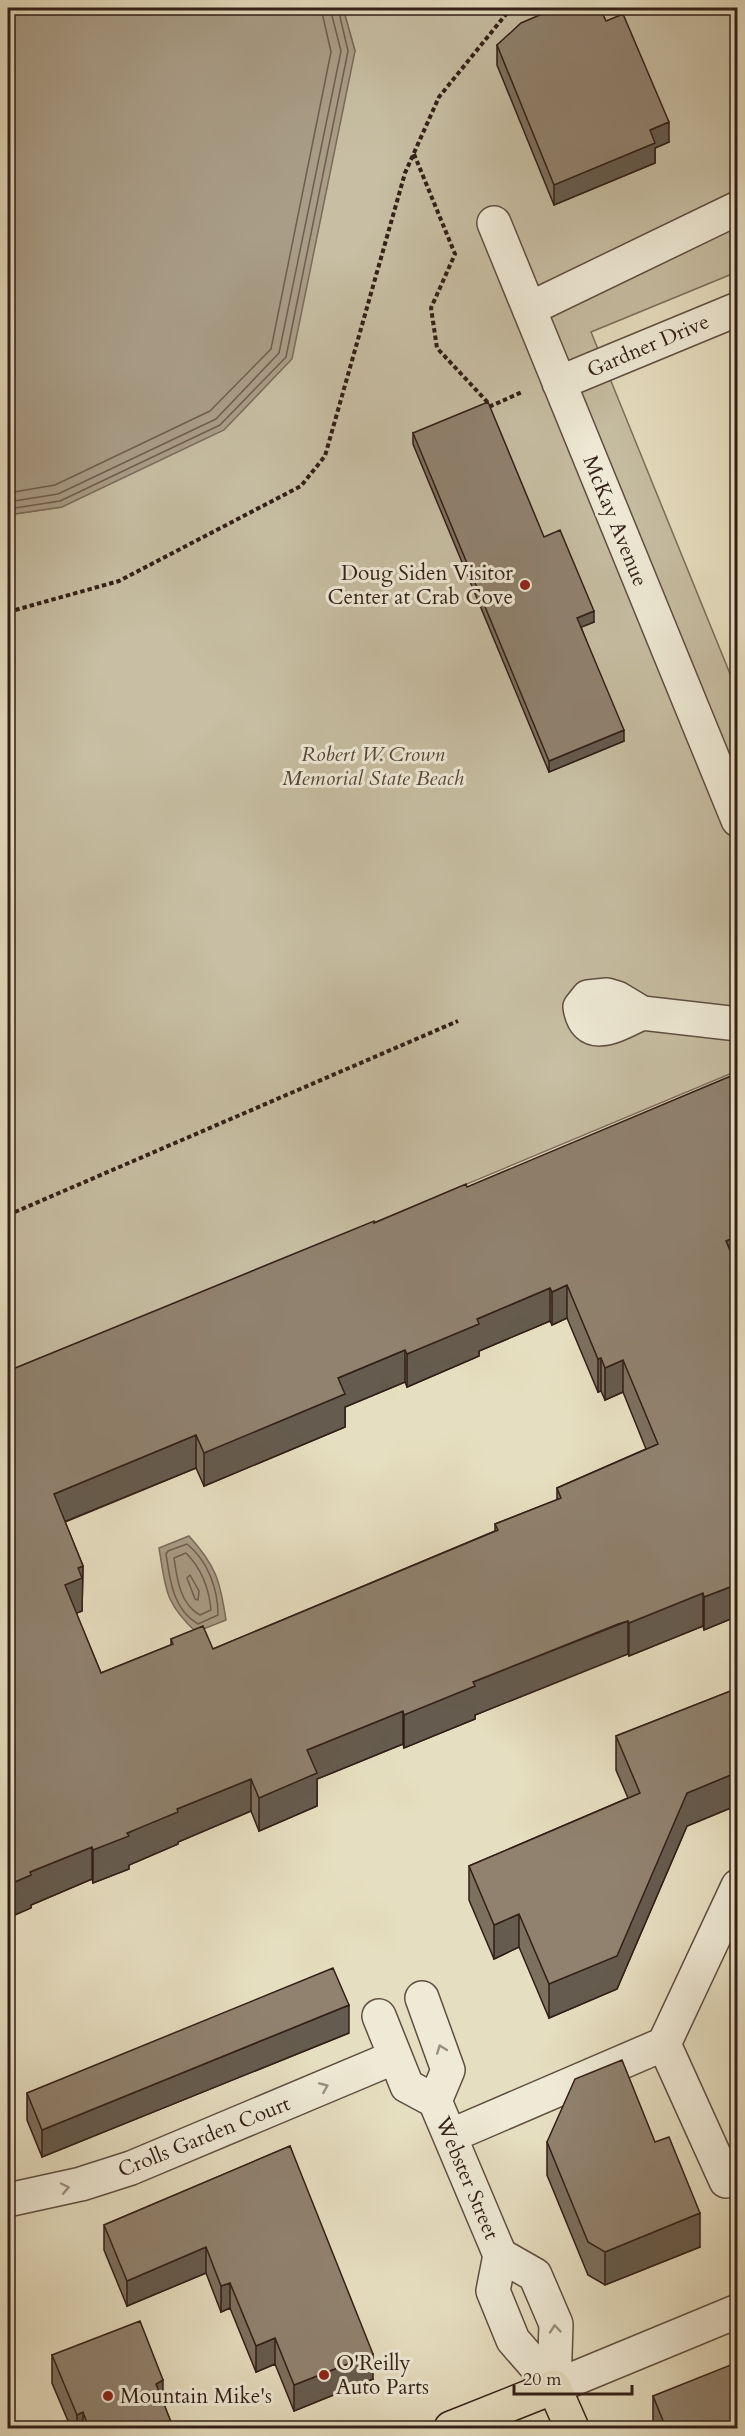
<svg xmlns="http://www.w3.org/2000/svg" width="745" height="2436" viewBox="0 0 745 2436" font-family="Cardo,serif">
	<rect width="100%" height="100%" fill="#e6dec0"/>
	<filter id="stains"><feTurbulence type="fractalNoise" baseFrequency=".00333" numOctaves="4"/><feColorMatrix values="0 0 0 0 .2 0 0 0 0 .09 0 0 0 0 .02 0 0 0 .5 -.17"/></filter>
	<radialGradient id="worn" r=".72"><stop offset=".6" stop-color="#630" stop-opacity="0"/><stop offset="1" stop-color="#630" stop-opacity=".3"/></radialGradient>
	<path fill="#c7bea3" stroke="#7c6e5d" stroke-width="1.5" d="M343,8H737V272L591,332L737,691V1071L8,1376V515L62,507L355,51Z"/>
	<path fill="#a99d87" stroke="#796b5a" stroke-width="1.5" d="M8,8H343L355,51L292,359L224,430L62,507L8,515Z
		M189,1536C216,1566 220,1580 226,1620L196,1632C164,1602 166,1589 159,1548Z"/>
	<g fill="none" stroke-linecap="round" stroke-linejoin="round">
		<path stroke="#6e5e4f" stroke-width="1.5" d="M8,493L55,485L210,411L271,349L331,52L321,8
			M8,502L58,494L216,419L279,353L341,51L330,8
			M8,509L60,501L220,425L286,357L348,51L338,8
			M187,1544C208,1561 218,1589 218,1615L198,1624C173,1609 170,1581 166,1554L168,1551Z
			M186,1553C202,1569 209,1588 211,1610L200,1615C180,1604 177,1579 174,1558Z
			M190,1575L199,1591L198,1600L195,1599L187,1578Z"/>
		<defs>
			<path id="minor" d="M494,223L738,820
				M529,309L738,208
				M559,383L738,309
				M642,1013C620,1023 586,1046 580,1007L588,997L607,995L617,998L642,1013L738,1024
				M422,1998L448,2070L435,2101
				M379,2016L407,2086L435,2101L500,2255L493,2291L513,2340L554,2387
				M664,2044L726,2181L738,2176
				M450,2136L664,2044L738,1886
				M8,2200L81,2184L131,2168L395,2057
				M500,2255L535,2275L556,2324L554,2387
				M554,2387L738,2311"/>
			<path id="major" d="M451,2428L554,2387L572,2428"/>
		</defs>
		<use href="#minor" stroke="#5f4f41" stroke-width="36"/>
		<use href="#major" stroke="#321f17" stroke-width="36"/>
		<path stroke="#321f17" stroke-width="4" stroke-dasharray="4.5 3" stroke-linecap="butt" d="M414,154L455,254L431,308L437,348L491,406L522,392
			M8,612L119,581L301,486L325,456L405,173L439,97L511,8
			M8,1215L458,1021"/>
		<use href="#minor" stroke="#efead6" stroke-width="33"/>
		<use href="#major" stroke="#e6dec0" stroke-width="33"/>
	</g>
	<path fill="#7c705f" stroke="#321f17" stroke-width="1.5" fill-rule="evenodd" d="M606,21L669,142L655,148V163L554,205L497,65V45Z
		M413,433L544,537L594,622L581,627L624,741L549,772L413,444Z
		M467,1187L738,1270V1616L704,1630L703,1626L629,1656L628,1654L618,1657L475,1715V1719L404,1748L403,1744L317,1779V1806L259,1831L251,1811L178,1842V1844L129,1865V1869L93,1883L92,1879L31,1905V1908L8,1371L374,1223ZM567,1318L598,1392L601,1391L605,1400L623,1392L646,1449L557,1488V1500L495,1524V1531L213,1649L171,1639V1645L101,1673L76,1613L82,1611L83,1566L65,1522L196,1468L204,1486L345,1427V1407L405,1382L407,1387L479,1356V1351L550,1321L552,1325Z
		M738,1688V1805L687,1826L617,1989L549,2018L519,1947L494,1959L469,1900V1866L628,1798L616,1770V1736Z
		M349,2033L42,2157L27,2120V2093Z
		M547,2142H655L700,2247L605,2285L588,2275L547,2175Z
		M290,2146L373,2379L294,2411L275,2364L256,2372L230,2308L221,2312L206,2273L127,2306L104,2250V2225Z
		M52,2355L163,2402L173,2428H71L52,2383Z
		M653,2396L738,2428H654L653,2425Z"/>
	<path fill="#655b4e" stroke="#321f17" stroke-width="1.5" d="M669,122V142L655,148V163L554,205V185L650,130Z
		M594,611V622L577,629V618Z
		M624,730V741L549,772V761Z
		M738,1236V1269L726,1241Z
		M567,1285V1318L552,1325V1292Z
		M550,1288V1321L479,1351V1356L407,1387V1354L477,1319Z
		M405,1350V1382L345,1407V1427L204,1486V1453L338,1378Z
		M601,1358V1391L598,1392V1359Z
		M623,1360V1392L605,1400V1368Z
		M196,1435V1468L54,1526V1494Z
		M83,1566L82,1611L65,1618V1585L78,1568Z
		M738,1584V1616L704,1630V1597Z
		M703,1593V1626L629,1656V1623Z
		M628,1621V1654L475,1715V1719L404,1748V1715L473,1682Z
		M403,1711V1744L317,1779V1806L259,1831V1798L307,1750Z
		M738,1772V1805L687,1826L617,1989L549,2018V1984L687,1793Z
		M251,1779V1811L178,1842V1844L129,1865V1869L93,1883V1850L177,1809Z
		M92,1847V1879L31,1905V1908L8,1918V1885L30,1872Z
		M519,1914V1947L494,1959V1925Z
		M349,2005V2033L42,2157V2130Z
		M700,2213V2247L605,2285V2252Z
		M206,2247V2273L127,2306V2281Z
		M230,2283V2308L221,2312V2286Z
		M275,2338V2364L256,2372V2346Z
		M373,2354V2379L294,2411V2385Z
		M163,2380V2408L156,2384Z
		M83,2412V2428H77V2415Z"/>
	<path fill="#90826f" stroke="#321f17" stroke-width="1.5" fill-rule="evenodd" d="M556,8H600L606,21L623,14L669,122L650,130L655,143L554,185L497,45L521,23Z
		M488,402L544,537L560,530L594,611L577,618L624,730L549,761L413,433Z
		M738,1073V1236L726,1241L738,1270V1584L704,1597L703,1593L629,1623L628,1621L618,1624L473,1682L475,1686L404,1715L403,1711L307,1750L317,1773L259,1798L251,1779L177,1809L178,1812L127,1833L129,1836L93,1850L92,1847L30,1872L31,1875L8,1885V1371L374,1221V1223L466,1184L467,1187ZM567,1285L598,1359L601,1358L605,1368L623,1360L658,1444L557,1488L561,1498L495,1524L498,1530L213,1649L203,1626L171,1639L173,1644L101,1673L65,1585L82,1578L78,1568L83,1566L54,1494L196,1435L204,1453L345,1394L338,1378L405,1350L407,1354L479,1324L477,1319L550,1288L552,1292Z
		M738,1688V1772L687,1793L617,1956L549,1984L519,1914L494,1925L469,1866L640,1793L616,1736Z
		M333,1968L349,2005L42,2130L27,2093Z
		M622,2060L655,2142L669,2137L700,2213L605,2252L588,2242L547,2142L575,2079Z
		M290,2146L373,2354L294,2385L275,2338L256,2346L230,2283L221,2286L206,2247L127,2281L104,2225Z
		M140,2321L163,2380L156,2384L173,2427L171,2428H89L83,2412L77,2415L52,2355Z
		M738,2362V2428H666L653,2396Z"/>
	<defs><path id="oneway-chevron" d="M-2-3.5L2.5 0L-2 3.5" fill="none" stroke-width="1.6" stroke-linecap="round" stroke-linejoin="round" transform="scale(1.5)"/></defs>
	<g stroke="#9a8f80">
		<use href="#oneway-chevron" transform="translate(441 2049) rotate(-110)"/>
		<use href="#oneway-chevron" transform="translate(324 2087) rotate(-23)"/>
		<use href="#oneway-chevron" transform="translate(65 2188) rotate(-12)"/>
		<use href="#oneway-chevron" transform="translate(555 2329) rotate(-95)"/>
	</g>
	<g fill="#8f2418" stroke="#efead6" stroke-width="2">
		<circle cx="525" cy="585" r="6"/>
		<circle cx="324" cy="2375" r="6"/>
		<circle cx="108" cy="2396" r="6"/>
	</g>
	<g text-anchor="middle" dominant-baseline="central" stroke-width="6" stroke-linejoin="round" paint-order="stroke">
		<g font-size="21" fill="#321f17" stroke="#efead6">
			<text transform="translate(648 346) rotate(-23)">Gardner Drive</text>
			<text transform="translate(615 521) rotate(68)">McKay Avenue</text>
			<text transform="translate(204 2137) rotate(-22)">Crolls Garden Court</text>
			<text transform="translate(467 2178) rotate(67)">Webster Street</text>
		</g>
		<g font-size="21" fill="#321f17" stroke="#efead6" text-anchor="start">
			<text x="513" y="573" text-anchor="end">Doug Siden Visitor<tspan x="513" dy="24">Center at Crab Cove</tspan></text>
			<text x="336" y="2363">O'Reilly<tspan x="336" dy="24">Auto Parts</tspan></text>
			<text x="120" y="2396">Mountain Mike's</text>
		</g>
		<g font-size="21" font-style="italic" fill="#57473a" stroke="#efead6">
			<text x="373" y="754">Robert W. Crown<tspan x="373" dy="24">Memorial State Beach</tspan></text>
		</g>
	</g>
	<rect width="745" height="2436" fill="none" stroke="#e6dec0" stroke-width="30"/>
	<rect x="9" y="9" width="727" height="2418" fill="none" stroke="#321f17" stroke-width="3"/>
	<rect x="15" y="15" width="715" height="2406" fill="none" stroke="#321f17" stroke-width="1.5"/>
	<path d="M514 2385v9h118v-9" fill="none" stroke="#321f17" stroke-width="3"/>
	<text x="523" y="2385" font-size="18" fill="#321f17" stroke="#efead6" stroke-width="4.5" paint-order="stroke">20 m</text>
	<rect width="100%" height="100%" filter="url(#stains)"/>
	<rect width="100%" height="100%" fill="url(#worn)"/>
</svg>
